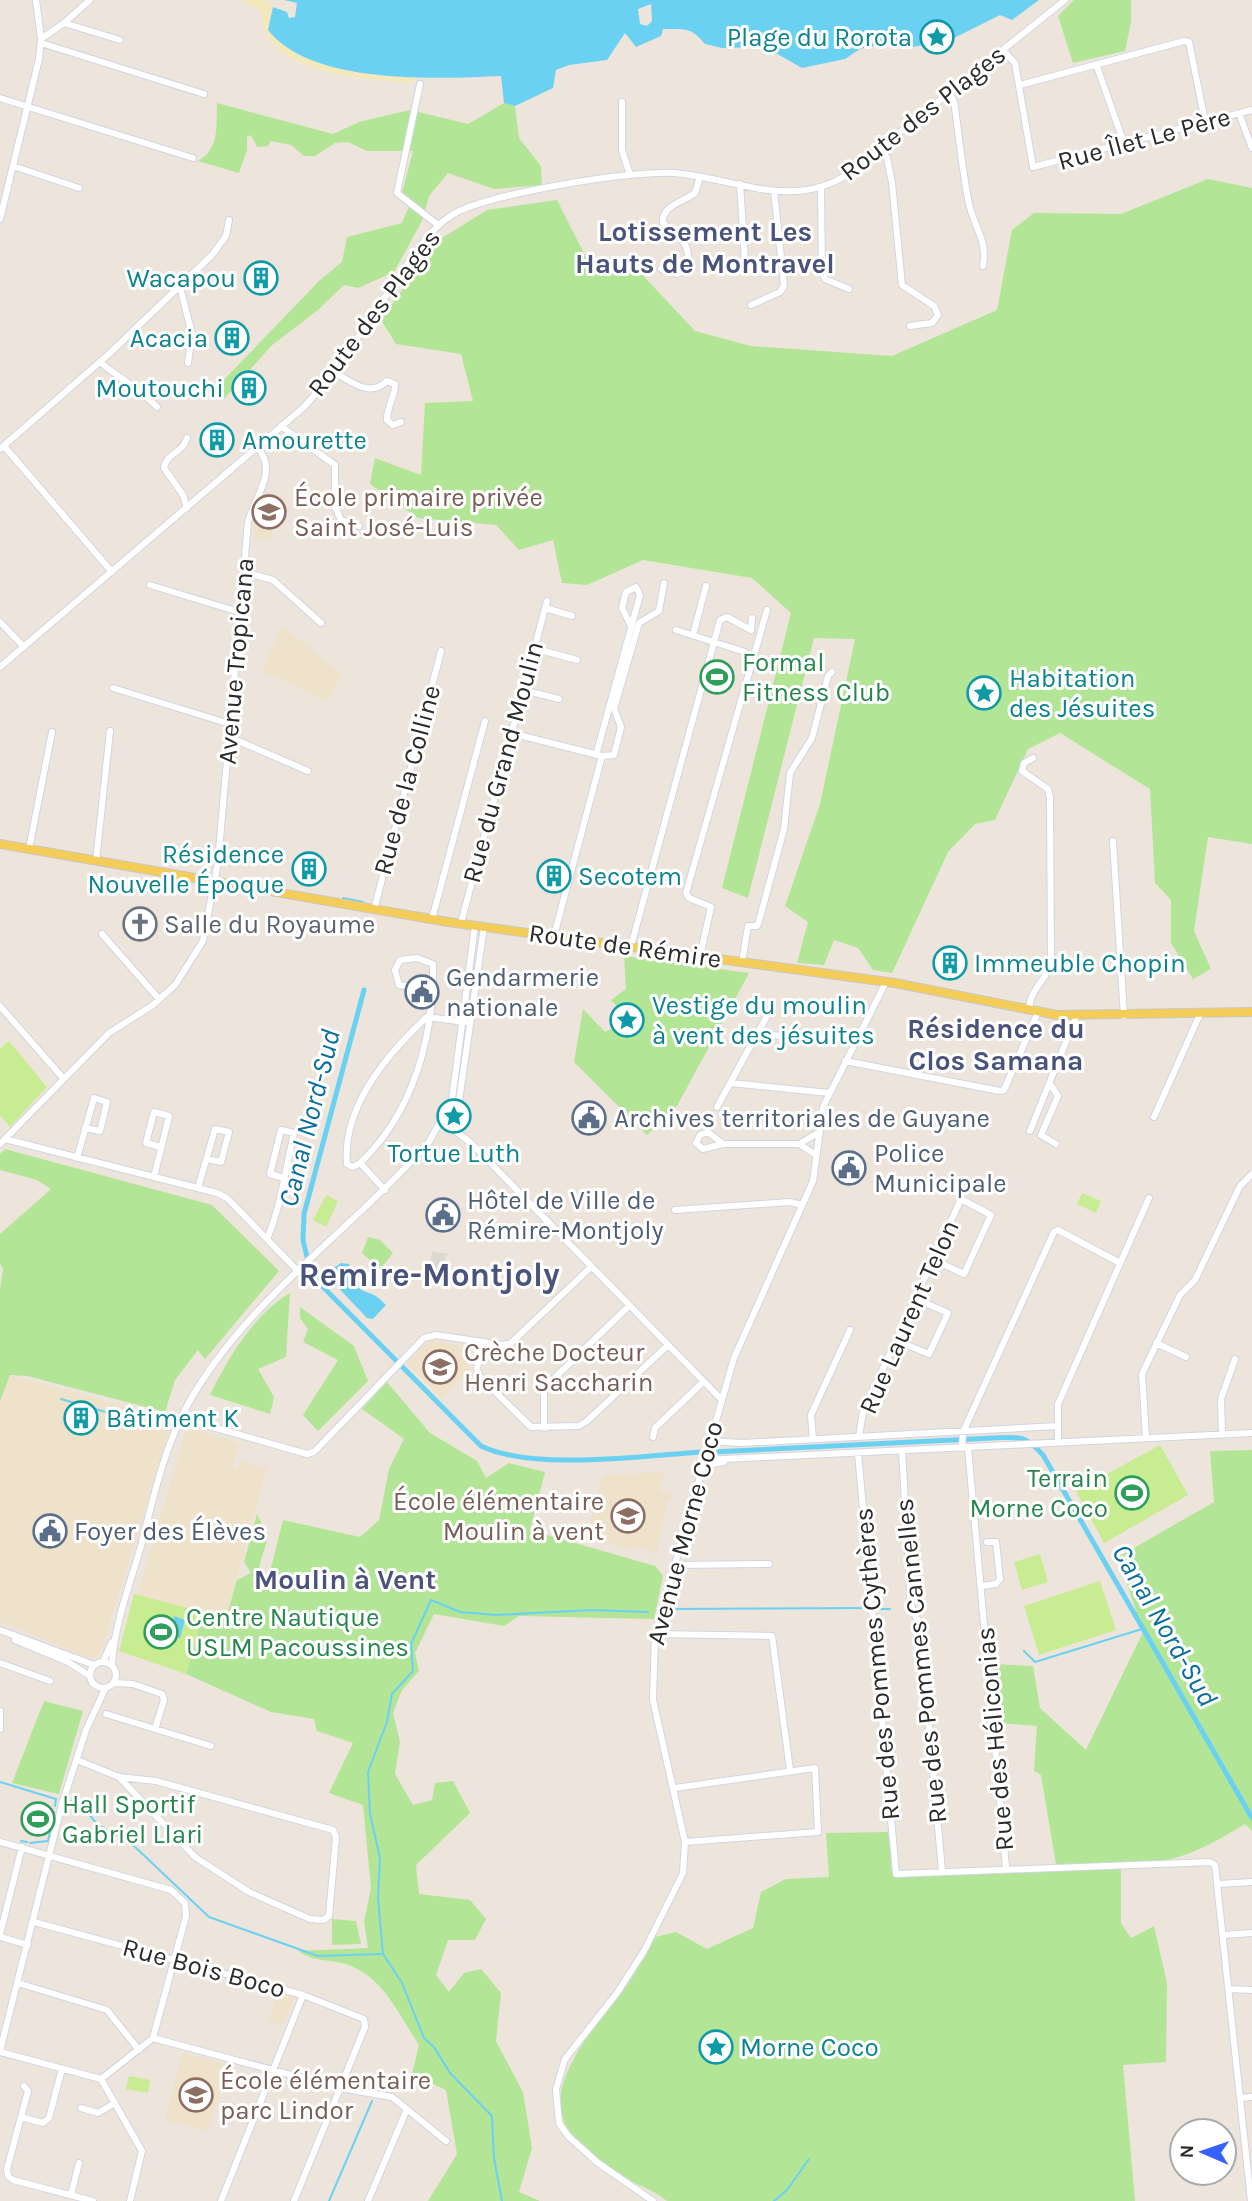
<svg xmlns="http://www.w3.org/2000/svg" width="1252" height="2201" viewBox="0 0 1252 2201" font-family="Karla,sans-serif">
	<rect width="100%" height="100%" fill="#ede5db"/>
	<path fill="#efe2ca" d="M267,491L285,507L269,539H255L254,517Z
		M282,626L342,674L328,701L262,671Z
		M430,1340L471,1348L468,1372L442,1398L407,1363Z
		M10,1375L173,1419L99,1657L90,1659L0,1621V1401Z
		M193,1429L239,1443L232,1468L238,1469L240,1461L267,1468L226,1619L138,1595L185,1433Z
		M664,1472L659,1491L674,1496L668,1502L655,1557L652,1552L632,1547L631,1551L604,1542L606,1535L588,1530L603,1475Z
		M277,1991L294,1997L283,2026L269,2021Z
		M182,2053L227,2064L225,2069L229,2071L207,2131L165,2120Z"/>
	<path fill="#b3e596" d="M1074,0H1131V22L1125,51L1073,63L1058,16Z
		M217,103L333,134L359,122L410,110L468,124L504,103L515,106L519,138L541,166L542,185L494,189L448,173L429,196L422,221L394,272L358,288L344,285L318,310L271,346L223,400L216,388L320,280L342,262L347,237L402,223L411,202L402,193L413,151H367L348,142L335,143L315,156H304L291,145L271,141L268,146L257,147L251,135L247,137V150L239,173L198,161C220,149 216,126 217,103Z
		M1208,179L1252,188V844L1208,837L1194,931L1211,969L1193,979L1171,943V900L1155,883L1150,789L1060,733L1028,749L995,820L975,824L948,852L892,973L873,970L858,948L834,940L824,965L797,963L808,922L785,906L820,804L855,639L814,638L748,898L722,888L791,613L752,578L643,560L587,585L562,583L553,540L519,550L496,525L418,518L370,484L375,458L421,475L425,403L473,401L461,354L396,344L381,320L437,241L487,210L557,200L593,271L636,268L695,331L751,346L892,356L997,310L1012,230L1034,213L1121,214Z
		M624,956L749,973L677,1106L647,1135L574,1062L583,1009L605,1032L629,1020L611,1000L626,989Z
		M5,1149L212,1205L279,1271L205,1359L198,1350L175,1380L165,1412L27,1376L10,1375L0,1401V1290L3,1268L0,1264V1234L51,1189L37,1180L0,1170V1154Z
		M368,1237L380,1240L393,1253L380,1269L362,1253Z
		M290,1293L286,1357L258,1369L274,1397L270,1414L210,1395C228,1358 254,1314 290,1293Z
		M300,1307L354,1346L368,1381L318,1431L303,1415L338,1360L303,1342L308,1329L300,1318Z
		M387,1382L430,1433L477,1461L486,1478L509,1463L545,1472L530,1530L655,1566L663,1576L654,1619L519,1616L504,1626L434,1614L415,1653L419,1671L402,1690L393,1713L400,1742L395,1774L413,1805L432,1800L435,1783L453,1781L470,1813L416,1865L419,1894L470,1900L486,1919L475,1940H448L436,1975L449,1992L464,1973L481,1969L501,1993L496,2041L523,2092L532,2148L519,2192L540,2201H428L457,2154L446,2090L412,2074L419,2045C399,2015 383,1976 346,1964C328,1959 314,1962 298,1951L368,1948L364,1922L371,1888L363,1805L329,1793L353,1743L317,1731L314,1719L271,1712L186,1674L203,1612L226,1618L237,1580L251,1573L244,1562L257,1514L268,1537L259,1567L269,1576L283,1520L360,1537L379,1520L389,1469L404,1439L362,1409Z
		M1252,1450V1831L1245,1824C1198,1853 1176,1862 1121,1867V1923L1131,1938L1154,1926L1167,1983L1166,2062L1123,2065L1135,2201H667C657,2193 650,2190 639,2185C617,2174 587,2153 571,2133C534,2087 603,2019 628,1984C638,1969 646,1953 655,1937L676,1932L707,1949L753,1928L761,1892L786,1879L829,1877L826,1833L888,1832L893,1875L1057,1870L1041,1775L1034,1771L1037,1726L999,1723L992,1664L1033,1666L1040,1708L1086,1750L1143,1632L1118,1557L1214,1502L1210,1451Z
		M44,1701L83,1711L59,1794L12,1783Z
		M332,1919L356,1921L361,1944L332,1945Z"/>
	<path fill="#f3e9bd" d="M240,0H268L272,9L268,30L403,70L414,75L413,83C370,80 257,74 262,12Z"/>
	<path fill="#c8ec92" d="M9,1041L47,1087L10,1127L0,1115V1049Z
		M1082,1193L1101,1201L1096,1213L1077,1204Z
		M326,1195L338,1201L326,1227L313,1220Z
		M1160,1445L1188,1495L1104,1543L1076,1491Z
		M1040,1554L1048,1582L1022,1590L1014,1562Z
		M1100,1581L1116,1630L1039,1655L1024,1606Z
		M134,1594L203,1612L186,1674L119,1651Z
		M129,2076L150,2080L148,2093L126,2089Z"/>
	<path fill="#ddd8d2" d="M432,1251L448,1254L439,1270L430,1266Z"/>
	<path fill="#6bd1f2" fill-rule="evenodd" d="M284,0H1039L1012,20L1000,15L948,41L912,47L893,42L860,49L845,59L802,68L765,47L722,48L705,44C691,27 686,29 663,29L661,36L636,47L625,33L607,60L569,65L556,70L553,88L515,106L504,103L501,76C436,79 311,85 268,30L273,7L287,12L289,18L295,17L297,3ZM651,4L652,21L647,26L640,24L638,9Z
		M341,1263L349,1264C360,1305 366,1282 386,1305L373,1319L367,1318L330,1279L332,1269Z
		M174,1616L185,1620L180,1638L169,1635Z"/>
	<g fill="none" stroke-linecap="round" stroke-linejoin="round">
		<path stroke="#6bd1f2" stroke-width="2" d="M343,898L363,902
			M325,1289L332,1281
			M61,1399L109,1413L114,1408
			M670,1609L868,1608
			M874,1609H890
			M1024,1651L1035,1662L1142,1629
			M0,1782L56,1799L55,1806
			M71,1801L79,1802L97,1824L133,1845L209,1917L318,1956L381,1954
			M21,1841L27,1842
			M30,1843L48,1841L54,1812
			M329,2201L372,2101
			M502,2201L494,2158L492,2116L450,2073L434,2047L424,2038L402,1983L383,1954L378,1898L380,1858L370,1814L368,1772L387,1722L392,1694L413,1671L411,1644L431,1600L460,1612L496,1615L592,1610L648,1612
			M774,2201L787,2190L809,2159"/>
		<path stroke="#6bd1f2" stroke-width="5" d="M307,1257L303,1240L304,1214L364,990
			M313,1264L321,1285L481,1446C533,1471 642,1456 700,1452
			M712,1452L992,1438C1019,1437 1024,1434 1043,1455L1252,1818"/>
		<defs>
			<path id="minor" d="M64,23L90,0
				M41,39L64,23L120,40
				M41,43L204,94
				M1003,50L1015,63L1033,167L1252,110
				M1096,64L1125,146
				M420,84L397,193L438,225
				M1020,85L1184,41L1189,42L1205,121
				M949,94L954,101C959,135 962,170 969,204C974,226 988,242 983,266
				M0,98L193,158
				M622,102V150L630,175
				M1239,113L1252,148
				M880,148L887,158L892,183L902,285L934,306L938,315L932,323L910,326
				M13,166L79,188
				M821,189L822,273L825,279L849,289
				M0,219L39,59L41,39L36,0
				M718,268L727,263L742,264L745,261L740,184
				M661,269L677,274L686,270C694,244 679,238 663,223C661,206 683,202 695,193L700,177
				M180,287L192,334L188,363
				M751,305L780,292L784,286L774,191
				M100,362C120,379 138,387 157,407
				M334,372C352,382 369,398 387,381L395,384C396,394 387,405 387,420L393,425L401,422
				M282,427L335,465V506L341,520L359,526
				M4,446L112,572
				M0,449L110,353L212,255L226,236L229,220
				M187,508L183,495L164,468C166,453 183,453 187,438
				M243,572L273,580L321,623
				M150,585L239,612
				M545,608L572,616
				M0,622L24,647
				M676,630L745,652
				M693,635L706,586
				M533,648L577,660
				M0,667L304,407C339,368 367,323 397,279C413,257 428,230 452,215C485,194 633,170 674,173C735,178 792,211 848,174L1065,0
				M113,688L230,724
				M523,690L559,699
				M511,733L602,756L614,755L621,727L614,709L639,623L659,611L664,583
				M229,737L308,771
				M596,755L640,595L636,587L626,592L622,608L630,624
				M1113,841L1124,1016
				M29,849L52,732
				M96,861L110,731
				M374,910L441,651
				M432,919L485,721
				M461,923L547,601
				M102,934L159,999
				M556,938L555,932L602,756
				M631,946L720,620L727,617L751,630L752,618
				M700,956L711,907L689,898L686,893L767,610
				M742,962L748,926H757L759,921L784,829L790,773L812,738L828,676L832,672
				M0,1006L63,1078
				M1029,1010C1029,989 1048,980 1051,961L1050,798L1048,789L1022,771L1024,763L1033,758
				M427,1017C388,1053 342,1106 347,1164L353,1167L360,1163C414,1112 434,1036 433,964L417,958L400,960L395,970L399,985L432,990
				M427,1017L465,1022
				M759,1034L854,1042
				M845,1061L1000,1091L1004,1090L1038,1012
				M731,1083L829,1093
				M1050,1084L1058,1096L1041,1135L1056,1144
				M442 1118a11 11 0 1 1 22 0a11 11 0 1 1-22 0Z
				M451,1107L475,926
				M717,1107L773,1005
				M458,1108L484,927
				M1154,1117L1200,1014
				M454,1130L471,1143L721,1399
				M1030,1131L1076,1017
				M5,1139L217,1193L227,1198L299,1272
				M0,1144L109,1033L153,1005L175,985L203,941L218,862L248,522C255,496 278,472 258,448
				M723,1144L708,1132L700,1135L696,1143L703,1149L723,1144H799L818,1133
				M799,1144L816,1155
				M77,1158L94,1098L107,1102L100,1131L85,1128
				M360,1163L385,1190
				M154,1177L169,1116L154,1112L146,1143L161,1147
				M198,1188L215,1129L229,1132L221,1162L207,1159
				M675,1210L790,1202L802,1205
				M267,1239C281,1206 286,1167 294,1133L281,1130L270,1174L284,1178
				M897,1341L929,1354L948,1313L916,1299
				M483,1343L477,1368L479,1376L531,1427L579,1426L587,1421L667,1346
				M1156,1343L1186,1357
				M181,1418L307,1454L314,1452L424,1338L436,1335L503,1345L511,1343L591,1267
				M544,1428V1388L629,1306
				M1222,1435L1221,1399L1235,1359
				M859,1436L863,1412L961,1199L991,1215L964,1274L934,1260
				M653,1437L655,1428L703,1382
				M1146,1438L1142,1374L1180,1295L1195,1280L1240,1186L1252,1174
				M813,1439L811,1415L850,1330
				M709,1441L742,1443L1058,1426
				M1058,1442V1404L1149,1198
				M962,1448L963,1432L1054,1232L1058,1230L1120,1263
				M968,1448L1006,1868
				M902,1451L911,1605L920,1626L942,1871
				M858,1453L896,1874L1210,1862L1215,1865L1251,2201
				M704,1460L1252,1433
				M702,1466L724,1462
				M674,1565L769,1564
				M982,1586L996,1584L1000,1579L996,1542H987
				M0,1630L94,1665
				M655,1634L772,1636L790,1770
				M15,1640L68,1662L90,1676
				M90 1675a13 13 0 1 1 26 0a13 13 0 1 1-26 0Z
				M103,1662L112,1642
				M0,1663L50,1681
				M112,1665C114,1625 130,1584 141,1546C153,1499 164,1448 187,1406C239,1311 331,1245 405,1168L429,1142L441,1120
				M114,1683L133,1684L162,1694L164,1700L155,1729
				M0,1711V1729
				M106,1714L211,1746
				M77,1760L119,1777L156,1781L333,1830L336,1837L329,1916L323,1920L310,1919L249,1892L195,1857L119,1777
				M675,1788L815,1768L818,1832L685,1842
				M0,1842L171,1890L185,1903L186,1916L153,2038L101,2079
				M1219,1884L1252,1882
				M34,1922L303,1995L364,2019L365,2027L294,2201
				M0,1934L22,1847
				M1224,1935L1252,1933
				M0,1937L28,1945
				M18,1983L107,2010L139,2050
				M1229,1989L1252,1990
				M153,2038L340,2088L392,2097L446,2141
				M0,2051L62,1804L86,1730L105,1689
				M0,2052L101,2079
				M101,2079L142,2151L130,2201
				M24,2086L28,2091L7,2169L8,2176L13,2180L93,2201
				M1240,2098L1252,2097
				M81,2108L98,2113L115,2103
				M21,2117L43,2123L49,2118L62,2069
				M71,2195L79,2163
				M221,2201L303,1995
				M368,2201L407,2109
				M653,2201L598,2163L568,2136L559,2123L556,2089L565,2059L617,1993L644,1951L683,1873L685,1842L653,1700L655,1634L734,1358L813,1181L823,1107L886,982"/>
			<path id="major" d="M0,844L448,922L895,983L1057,1015L1252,1012"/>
		</defs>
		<use href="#minor" stroke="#d1d5e3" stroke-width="8"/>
		<use href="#major" stroke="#c8c8c8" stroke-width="10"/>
		<use href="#minor" stroke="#fff" stroke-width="6"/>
		<use href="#major" stroke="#f4cd59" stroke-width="8"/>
	</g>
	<defs>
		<symbol id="sight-ring" viewBox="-11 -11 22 22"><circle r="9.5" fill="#fff" stroke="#0f9aa8" stroke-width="1.5"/><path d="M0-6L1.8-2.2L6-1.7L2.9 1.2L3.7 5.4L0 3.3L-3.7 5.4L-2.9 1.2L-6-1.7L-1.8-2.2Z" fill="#0f9aa8"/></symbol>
		<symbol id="building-ring" viewBox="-11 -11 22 22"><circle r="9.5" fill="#fff" stroke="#0f9aa8" stroke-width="1.5"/><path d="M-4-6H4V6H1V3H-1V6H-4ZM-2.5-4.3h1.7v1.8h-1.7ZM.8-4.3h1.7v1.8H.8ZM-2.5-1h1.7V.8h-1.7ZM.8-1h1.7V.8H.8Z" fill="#0f9aa8"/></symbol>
		<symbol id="school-ring" viewBox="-11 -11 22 22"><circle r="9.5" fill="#fff" stroke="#8d6e63" stroke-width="1.5"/><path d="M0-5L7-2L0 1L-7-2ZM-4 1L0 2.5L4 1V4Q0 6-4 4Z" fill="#8d6e63"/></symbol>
		<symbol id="stadium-ring" viewBox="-11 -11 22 22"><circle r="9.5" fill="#fff" stroke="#2e9e5b" stroke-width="1.5"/><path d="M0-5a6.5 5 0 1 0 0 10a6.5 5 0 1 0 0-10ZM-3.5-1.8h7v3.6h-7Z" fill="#2e9e5b"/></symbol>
		<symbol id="church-ring" viewBox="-11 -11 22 22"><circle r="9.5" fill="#fff" stroke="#6b7280" stroke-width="1.5"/><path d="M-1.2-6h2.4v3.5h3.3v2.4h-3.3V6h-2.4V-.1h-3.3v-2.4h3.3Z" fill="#6b7280"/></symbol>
		<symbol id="civic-ring" viewBox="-11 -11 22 22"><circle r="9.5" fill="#fff" stroke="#5c6f8a" stroke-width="1.5"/><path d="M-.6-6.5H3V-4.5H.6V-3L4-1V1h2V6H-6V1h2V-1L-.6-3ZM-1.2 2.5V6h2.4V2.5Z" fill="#5c6f8a"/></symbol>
	</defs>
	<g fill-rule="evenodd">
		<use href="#sight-ring" x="918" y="18" width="38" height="38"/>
		<use href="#building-ring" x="242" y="259" width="38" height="38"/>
		<use href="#building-ring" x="213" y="319" width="38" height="38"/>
		<use href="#building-ring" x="230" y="369" width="38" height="38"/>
		<use href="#building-ring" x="198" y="421" width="38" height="38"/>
		<use href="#school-ring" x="250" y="493" width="38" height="38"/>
		<use href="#stadium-ring" x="698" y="658" width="38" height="38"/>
		<use href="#sight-ring" x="965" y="674" width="38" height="38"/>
		<use href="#building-ring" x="290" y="850" width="38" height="38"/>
		<use href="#building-ring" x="535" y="857" width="38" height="38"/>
		<use href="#church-ring" x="121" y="905" width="38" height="38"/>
		<use href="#building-ring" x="931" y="944" width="38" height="38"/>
		<use href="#civic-ring" x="403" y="973" width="38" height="38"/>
		<use href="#sight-ring" x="608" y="1001" width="38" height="38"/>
		<use href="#sight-ring" x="435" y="1097" width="38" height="38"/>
		<use href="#civic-ring" x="570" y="1099" width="38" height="38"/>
		<use href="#civic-ring" x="830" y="1149" width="38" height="38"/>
		<use href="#civic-ring" x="424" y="1196" width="38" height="38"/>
		<use href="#school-ring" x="421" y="1348" width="38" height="38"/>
		<use href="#building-ring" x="62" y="1399" width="38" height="38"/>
		<use href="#stadium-ring" x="1113" y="1474" width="38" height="38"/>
		<use href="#school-ring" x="609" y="1497" width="38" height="38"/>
		<use href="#civic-ring" x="31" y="1512" width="38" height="38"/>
		<use href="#stadium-ring" x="142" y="1613" width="38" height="38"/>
		<use href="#stadium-ring" x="19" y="1800" width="38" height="38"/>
		<use href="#sight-ring" x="697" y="2028" width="38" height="38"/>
		<use href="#school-ring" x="177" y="2076" width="38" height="38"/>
	</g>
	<g text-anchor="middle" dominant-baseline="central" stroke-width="6" stroke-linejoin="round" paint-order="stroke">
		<g font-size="26" fill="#0d838f" stroke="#fff" text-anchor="start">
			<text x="912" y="37" text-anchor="end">Plage du Rorota</text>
			<text x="236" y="278" text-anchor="end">Wacapou</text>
			<text x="208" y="338" text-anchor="end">Acacia</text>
			<text x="224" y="388" text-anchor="end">Moutouchi</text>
			<text x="242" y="440">Amourette</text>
			<text x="1009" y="678">Habitation<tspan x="1009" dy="30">des Jésuites</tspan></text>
			<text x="284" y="854" text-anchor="end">Résidence<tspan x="284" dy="30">Nouvelle Époque</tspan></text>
			<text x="578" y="876">Secotem</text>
			<text x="974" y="963">Immeuble Chopin</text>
			<text x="652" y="1005">Vestige du moulin<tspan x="652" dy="30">à vent des jésuites</tspan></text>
			<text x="454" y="1153" text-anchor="middle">Tortue Luth</text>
			<text x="106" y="1418">Bâtiment K</text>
			<text x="740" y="2047">Morne Coco</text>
		</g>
		<g font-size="26" fill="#2a2a2a" stroke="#fff">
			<text transform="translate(923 113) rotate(-38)">Route des Plages</text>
			<text transform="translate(1144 139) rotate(-15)">Rue Îlet Le Père</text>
			<text transform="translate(374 313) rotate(-53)">Route des Plages</text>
			<text transform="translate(236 661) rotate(-85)">Avenue Tropicana</text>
			<text transform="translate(503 762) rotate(-75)">Rue du Grand Moulin</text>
			<text transform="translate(407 780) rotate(-75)">Rue de la Colline</text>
			<text transform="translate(625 946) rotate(8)">Route de Rémire</text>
			<text transform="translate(909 1317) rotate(-66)">Rue Laurent Telon</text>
			<text transform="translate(685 1533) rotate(-75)">Avenue Morne Coco</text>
			<text transform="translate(921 1661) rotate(-96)">Rue des Pommes Cannelles</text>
			<text transform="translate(877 1664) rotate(-95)">Rue des Pommes Cythères</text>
			<text transform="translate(995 1739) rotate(-95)">Rue des Héliconias</text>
			<text transform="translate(204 1968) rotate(15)">Rue Bois Boco</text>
		</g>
		<g font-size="26" fill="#785e54" stroke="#fff" text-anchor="start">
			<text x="294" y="497">École primaire privée<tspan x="294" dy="30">Saint José-Luis</tspan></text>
			<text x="464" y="1352">Crèche Docteur<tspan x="464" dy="30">Henri Saccharin</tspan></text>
			<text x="604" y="1501" text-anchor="end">École élémentaire<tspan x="604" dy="30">Moulin à vent</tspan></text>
			<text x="220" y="2080">École élémentaire<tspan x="220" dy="30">parc Lindor</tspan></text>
		</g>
		<g font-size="26" fill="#27864d" stroke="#fff" text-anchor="start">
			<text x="742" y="662">Formal<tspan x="742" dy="30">Fitness Club</tspan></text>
			<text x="1108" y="1478" text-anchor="end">Terrain<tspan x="1108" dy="30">Morne Coco</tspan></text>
			<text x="186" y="1617">Centre Nautique<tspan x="186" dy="30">USLM Pacoussines</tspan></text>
			<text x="62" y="1804">Hall Sportif<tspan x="62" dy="30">Gabriel Llari</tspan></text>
		</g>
		<g font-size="26" fill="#5b616d" stroke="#fff" text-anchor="start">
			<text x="164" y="924">Salle du Royaume</text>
		</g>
		<g font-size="26" fill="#4e5e75" stroke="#fff" text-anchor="start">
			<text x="446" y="977">Gendarmerie<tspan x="446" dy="30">nationale</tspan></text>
			<text x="614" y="1118">Archives territoriales de Guyane</text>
			<text x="874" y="1153">Police<tspan x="874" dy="30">Municipale</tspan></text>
			<text x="467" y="1200">Hôtel de Ville de<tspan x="467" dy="30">Rémire-Montjoly</tspan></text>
			<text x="74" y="1531">Foyer des Élèves</text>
		</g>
		<g font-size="28" font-weight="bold" fill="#49537c" stroke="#fff">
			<text x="705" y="231">Lotissement Les<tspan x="705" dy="32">Hauts de Montravel</tspan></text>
			<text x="996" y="1028">Résidence du<tspan x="996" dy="32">Clos Samana</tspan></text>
			<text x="345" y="1579">Moulin à Vent</text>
		</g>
		<g font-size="28" font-style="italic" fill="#0a6e9e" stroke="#fff">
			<text transform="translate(309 1118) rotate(-76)">Canal Nord-Sud</text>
			<text transform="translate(1165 1625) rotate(60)">Canal Nord-Sud</text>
		</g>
		<g font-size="33" font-weight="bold" fill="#49537c" stroke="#fff">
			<text x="429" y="1275">Remire-Montjoly</text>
		</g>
	</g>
	<g transform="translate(1203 2152) rotate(272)"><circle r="33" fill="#ffffff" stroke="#aaaaaa" stroke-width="2"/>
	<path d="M0-5L12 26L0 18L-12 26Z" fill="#3660ff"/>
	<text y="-10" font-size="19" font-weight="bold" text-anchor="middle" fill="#2a2a2a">N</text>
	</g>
</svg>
